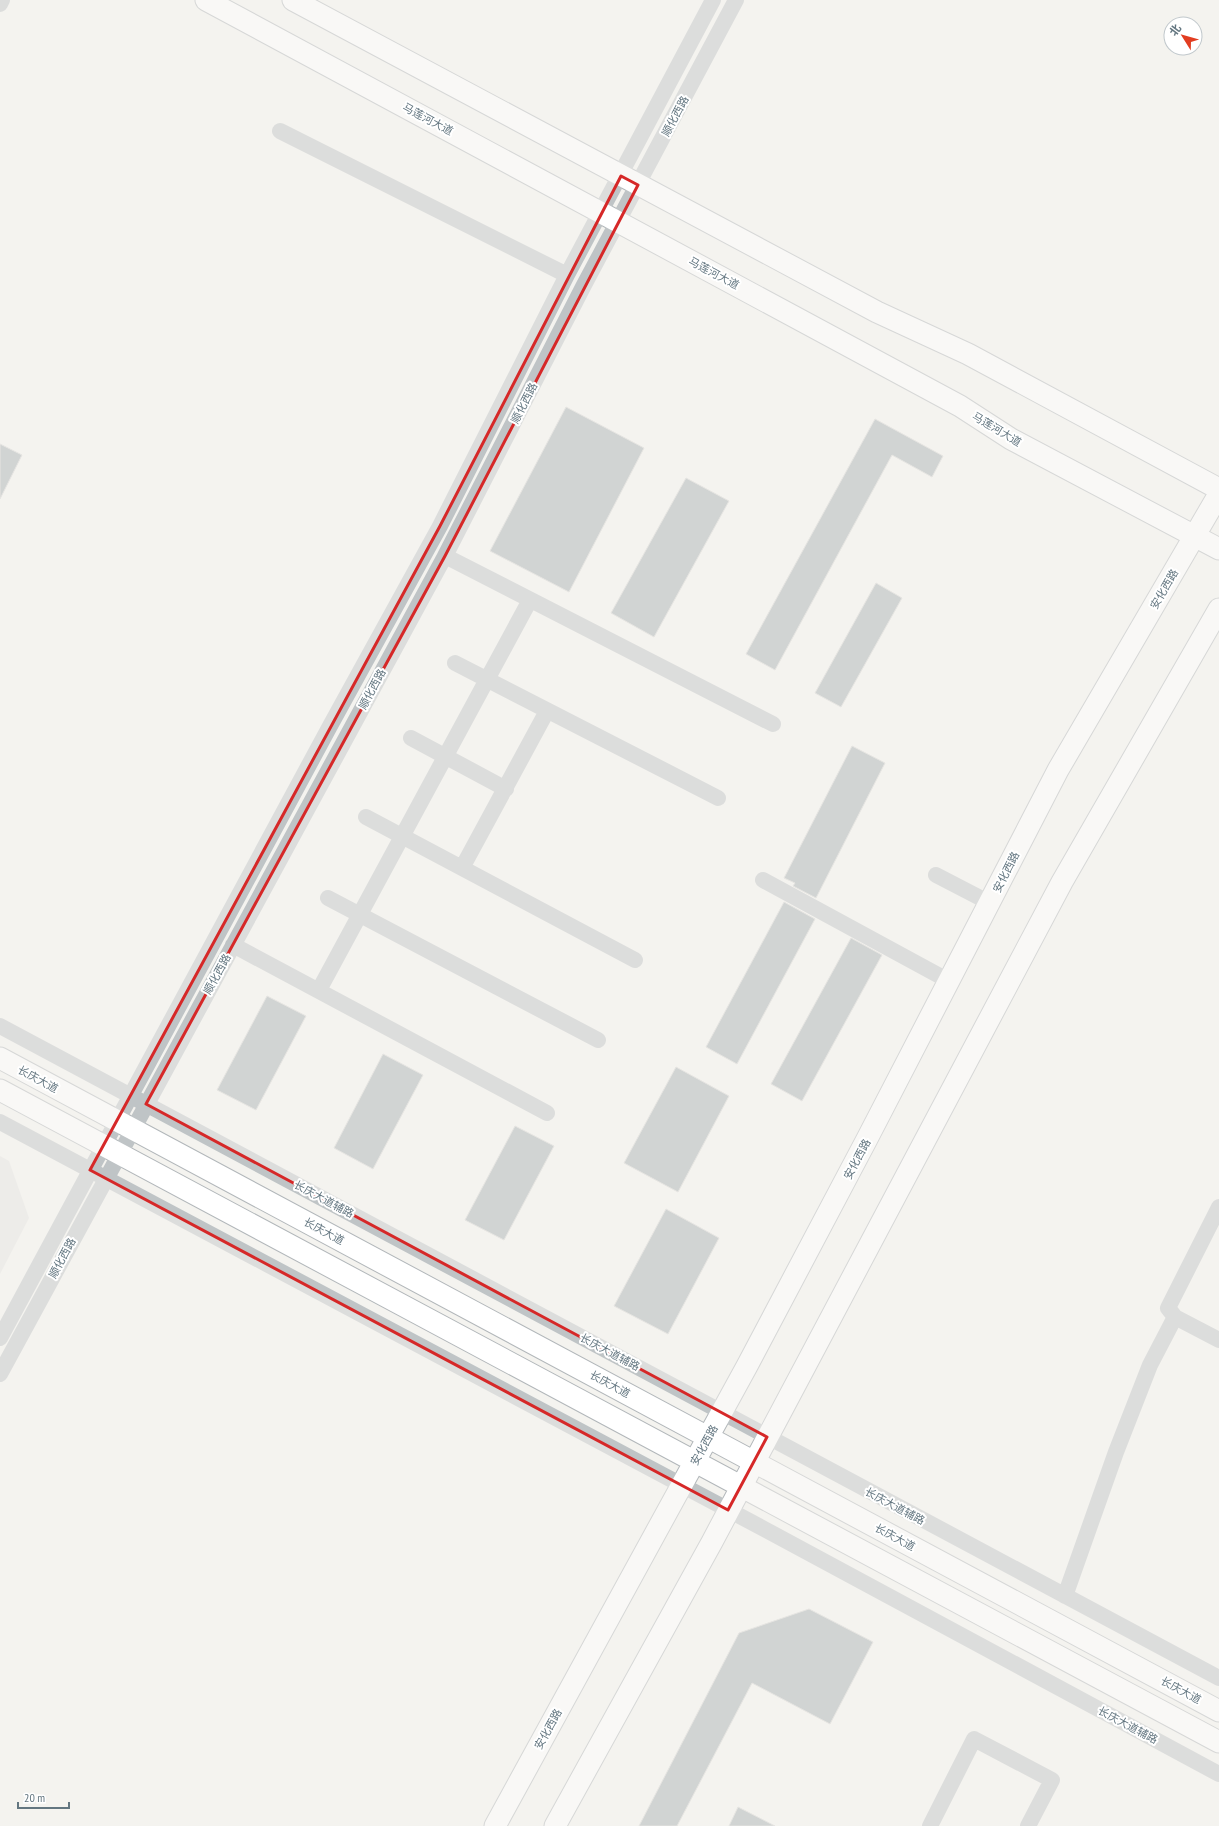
<svg xmlns="http://www.w3.org/2000/svg" width="1219" height="1826" viewBox="0 0 1219 1826" font-family="'PT Sans Narrow','Noto Sans SC',sans-serif">
	<rect width="100%" height="100%" fill="#f4f3ef"/>
	<path fill="#e4e5e3" d="M0,1156L9,1161L29,1218L0,1274Z"/>
	<path fill="#a6afb2" stroke="#d5d5d2" d="M566,407L644,448L569,592L490,551Z
		M875,419L943,456L932,477L892,455L775,670L746,654Z
		M0,444L22,455L0,499Z
		M686,478L729,501L654,637L611,613Z
		M876,583L902,598L841,707L815,693Z
		M852,746L885,763L816,898L793,886L795,883L784,878Z
		M784,902L815,919L737,1064L706,1047Z
		M851,938L882,955L802,1101L771,1084Z
		M267,996L306,1016L256,1110L217,1090Z
		M383,1054L423,1075L373,1169L334,1148Z
		M676,1067L729,1096L678,1192L624,1163Z
		M515,1126L554,1146L504,1240L465,1220Z
		M666,1209L719,1238L668,1334L614,1306Z
		M809,1609L873,1642L830,1724L752,1683L677,1826H639L739,1633Z
		M738,1807L775,1826H729Z"/>
	<g fill="none" stroke-linecap="round" stroke-linejoin="round">
		<defs>
			<path id="major" d="M206,0L960,406L1011,439L1219,549
				M293,0L877,312L968,354L1219,489
				M0,1058L1219,1711
				M0,1090L1219,1742
				M495,1826L747,1366L867,1139L1058,770L1219,494
				M555,1826L712,1542L1062,882L1219,609"/>
		</defs>
		<use href="#major" stroke="#b2b7ba" stroke-width="23"/>
		<path stroke="#bfc4c6" stroke-width="16" d="M0,4L2,0
			M280,131L567,275
			M445,556L773,724
			M455,663L718,798
			M411,738L506,789
			M366,817L635,960
			M462,868L547,711
			M936,875L990,903
			M763,880L949,981
			M328,898L598,1040
			M233,945L547,1113
			M319,990L530,600
			M0,1026L1219,1678
			M0,1122L766,1530L1219,1774
			M1219,1207L1168,1308L1175,1317L1219,1340
			M0,1338L330,726L440,526L567,275L713,0
			M0,1374L445,556L584,285L736,0
			M1065,1596L1116,1452L1150,1365L1175,1317
			M930,1826L974,1739L1052,1780L1028,1826"/>
		<use href="#major" stroke="#fff" stroke-width="21"/>
	</g>
	<path d="M0 0H1219V1826H0ZM621,176L638,185L445,556L146,1104L767,1437L728,1510L90,1170L440,526Z" fill="#f4f3ef" fill-opacity=".55" fill-rule="evenodd"/>
	<path fill="none" stroke="#d62828" stroke-width="3" stroke-linejoin="round" d="M621,176L638,185L445,556L146,1104L767,1437L728,1510L90,1170L440,526Z"/>
	<g text-anchor="middle" dominant-baseline="central" stroke-width="4" stroke-linejoin="round" paint-order="stroke">
		<g font-size="11" fill="#637680" stroke="#fff">
			<text transform="translate(675 116) rotate(-62)">顺化西路</text>
			<text transform="translate(428 119) rotate(28)">马莲河大道</text>
			<text transform="translate(714 273) rotate(28)">马莲河大道</text>
			<text transform="translate(524 403) rotate(-63)">顺化西路</text>
			<text transform="translate(997 429) rotate(31)">马莲河大道</text>
			<text transform="translate(1164 589) rotate(-60)">安化西路</text>
			<text transform="translate(372 689) rotate(-62)">顺化西路</text>
			<text transform="translate(1006 872) rotate(-63)">安化西路</text>
			<text transform="translate(217 974) rotate(-61)">顺化西路</text>
			<text transform="translate(38 1079) rotate(28)">长庆大道</text>
			<text transform="translate(857 1159) rotate(-62)">安化西路</text>
			<text transform="translate(324 1199) rotate(28)">长庆大道辅路</text>
			<text transform="translate(324 1231) rotate(28)">长庆大道</text>
			<text transform="translate(62 1258) rotate(-62)">顺化西路</text>
			<text transform="translate(610 1352) rotate(28)">长庆大道辅路</text>
			<text transform="translate(610 1384) rotate(28)">长庆大道</text>
			<text transform="translate(704 1445) rotate(-61)">安化西路</text>
			<text transform="translate(895 1506) rotate(28)">长庆大道辅路</text>
			<text transform="translate(895 1537) rotate(28)">长庆大道</text>
			<text transform="translate(1181 1690) rotate(28)">长庆大道</text>
			<text transform="translate(1128 1725) rotate(28)">长庆大道辅路</text>
			<text transform="translate(548 1729) rotate(-61)">安化西路</text>
		</g>
	</g>
	<g transform="translate(1183 36) rotate(307)"><circle r="19" fill="#ffffff" stroke="#c1c8cc"/>
	<path d="M0-3L7 15L0 10L-7 15Z" fill="#e23d21"/>
	<text y="-6" font-size="11" font-weight="bold" text-anchor="middle" fill="#637680">北</text>
	</g>
	<path d="M18 1802v6h51v-6" fill="none" stroke="#637680" stroke-width="2"/>
	<text x="24" y="1802" font-size="12" fill="#637680" stroke="#ffffff" stroke-width="3" paint-order="stroke">20 m</text>
</svg>
